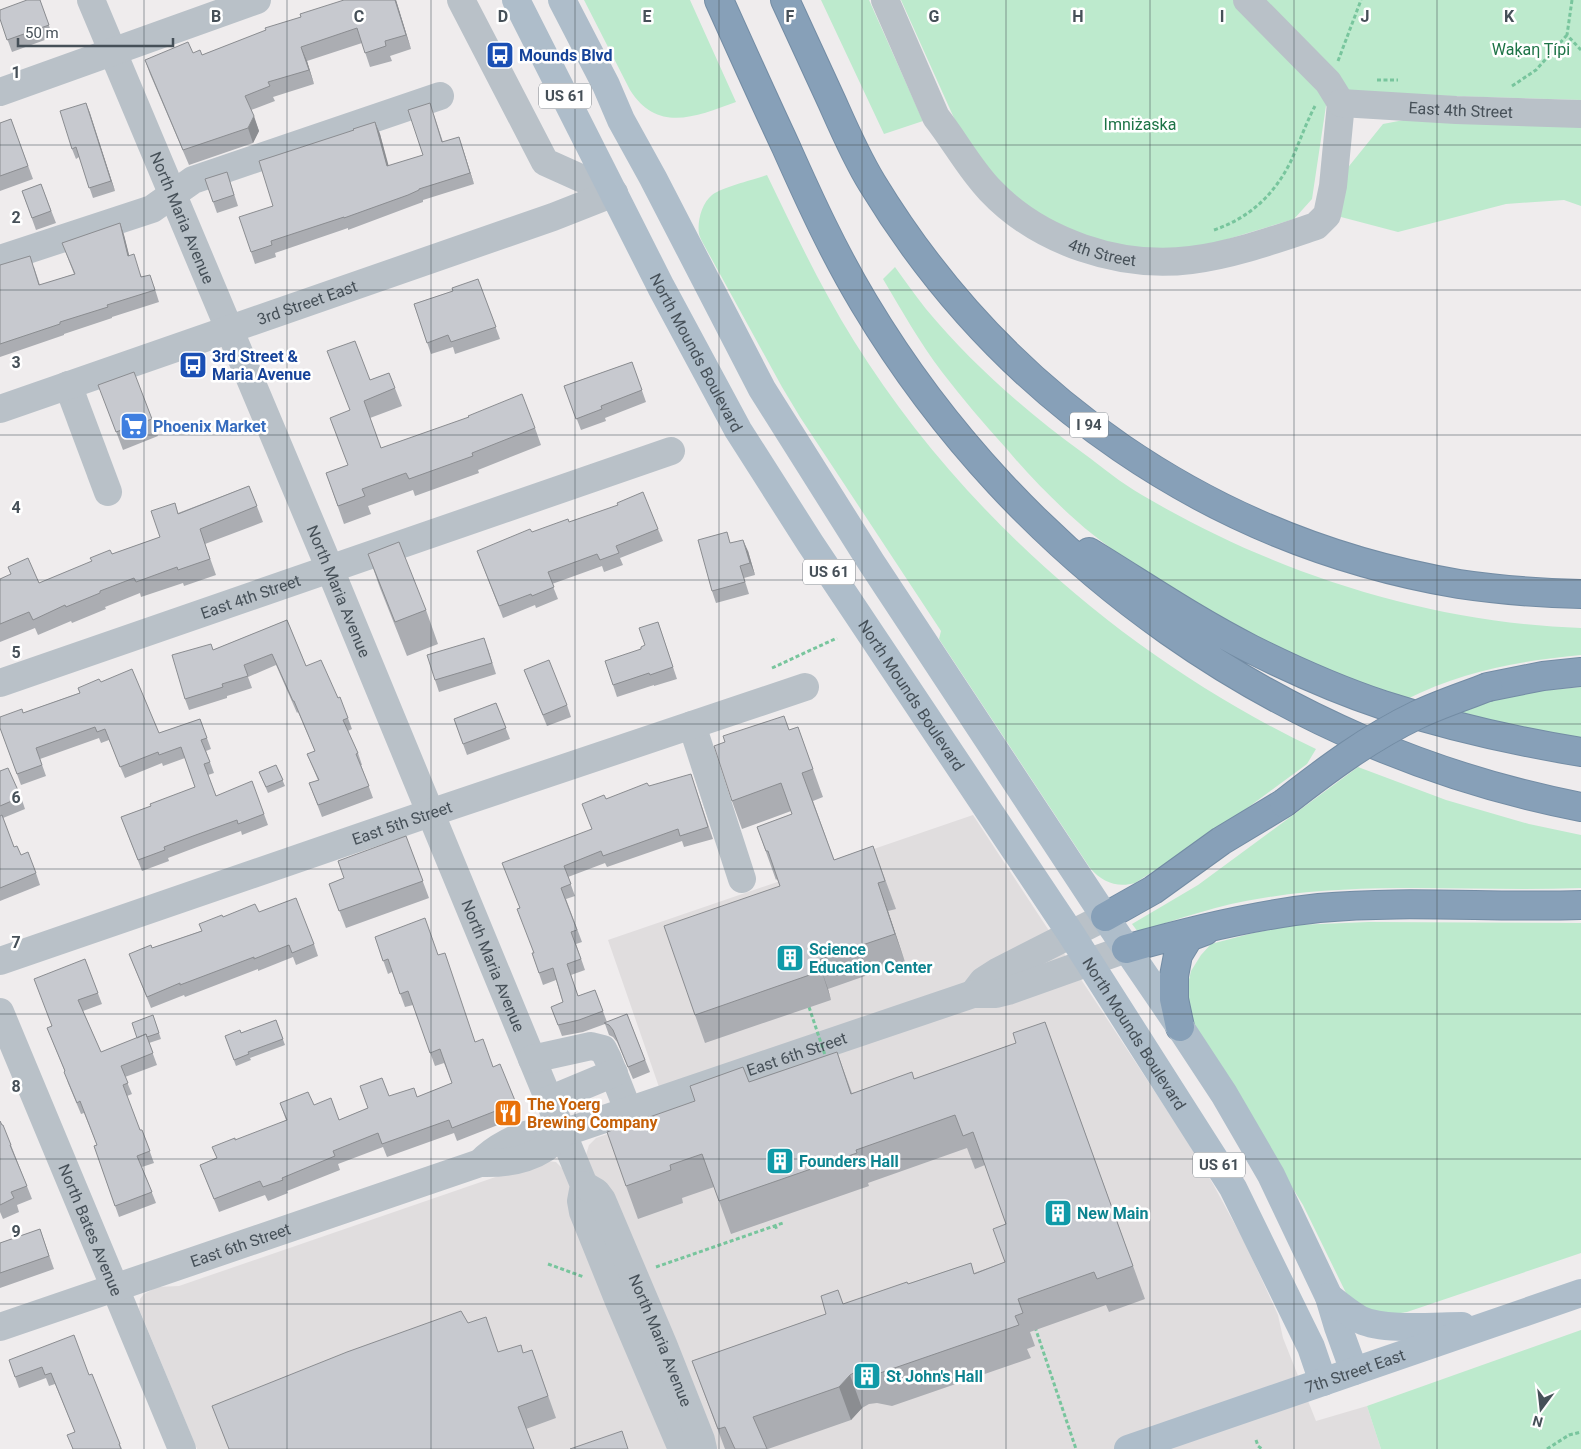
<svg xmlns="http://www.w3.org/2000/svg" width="1581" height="1449" viewBox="0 0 1581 1449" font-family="Roboto,sans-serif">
	<rect width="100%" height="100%" fill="#efeced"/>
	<path fill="#e0ddde" d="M973,815L1186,1139L1213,1184L1246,1245L1278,1315L1283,1338L1316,1421L1367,1406L1381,1449H197L139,1309L140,1299L144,1294L157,1287L179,1286L530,1165L548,1161L556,1162L563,1169L586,1155L589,1145L596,1138L668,1113L608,940Z"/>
	<path fill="#bdeacd" d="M584,0H690L736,102C697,116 658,134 630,90Z
		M821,0H869L923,121L884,134Z
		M901,0H1581V100L1381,94L1327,99L1312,199L1294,219L1198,248H1123L1070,233L1020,205L967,147Z
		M1456,110L1581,114V206L1564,200L1506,204L1398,232L1341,217L1333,186L1383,124Z
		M767,175C794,231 821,288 854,341C962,515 1132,662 1316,749L1307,764L1219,829L1135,883C1117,888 1102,882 1090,868L939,639L941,631L800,417L782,387L704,245C702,241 700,238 699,234C697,221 702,203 712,195C723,187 753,180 767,175Z
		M895,267C905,281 915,295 926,309C972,364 1025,411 1083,453C1102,467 1121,483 1142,495C1274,573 1428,623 1581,628V655C1519,661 1462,671 1405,700C1333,676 1266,643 1200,605C1155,579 1109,551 1070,515C1047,494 1025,471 1005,447C983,423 962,398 942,372C920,343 902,311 883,279Z
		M1581,687V741L1538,733L1457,712L1506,697L1540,691Z
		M1358,767L1446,800L1529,824L1581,835V888C1475,892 1368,881 1263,898C1220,904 1179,919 1138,932L1132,924L1198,885Z
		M1369,922L1581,923V1253L1407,1312L1376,1317L1347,1295L1303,1205L1218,1068L1188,1015L1186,993L1191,971L1201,955L1211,944L1253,933L1296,925Z
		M1581,1330V1449H1381L1367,1406Z"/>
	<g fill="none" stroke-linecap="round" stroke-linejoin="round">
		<defs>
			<path id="highway" d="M719,0C741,49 763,98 786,147C810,201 834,253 864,303C1020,564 1282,749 1581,807
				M785,0C801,34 816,68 832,102C844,129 856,157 872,183C1002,397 1211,542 1459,584C1499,590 1540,593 1581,594
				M1089,552C1143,585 1194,620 1251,649C1293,670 1338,690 1383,705C1448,726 1514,741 1581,752
				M1488,687L1543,676L1581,672
				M1105,917L1153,890L1221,841L1284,803
				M1126,949C1189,931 1254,915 1319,908C1406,900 1494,908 1581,905
				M1180,1027L1174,999V976L1178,955L1189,937L1205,931"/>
		</defs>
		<use href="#highway" stroke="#738ca4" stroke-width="30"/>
		<path stroke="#78c59d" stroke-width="3" stroke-dasharray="4 2.5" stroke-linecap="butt" d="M1572,0L1567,35L1581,50
			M1338,61L1361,0
			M1377,80H1398
			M1512,86L1536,70L1567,35
			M1214,230C1249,218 1273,196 1290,163C1299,144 1305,125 1315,106
			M772,668L837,638
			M775,1225L777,1230
			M548,1264L584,1277
			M656,1267L783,1223
			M1035,1327L1076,1449
			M1256,1440L1258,1446L1262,1449
			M1547,1449L1569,1435L1581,1432"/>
		<g stroke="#b9c1c8" stroke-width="28">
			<path id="s1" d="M91,0L322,550L584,1185L581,1201L583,1212L618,1299L682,1449"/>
			<path d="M461,0L545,162L614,193"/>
			<path id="s2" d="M885,0L936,117C955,141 969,168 990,190C1039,242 1120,269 1191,260C1232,255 1277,239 1316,226L1327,215L1333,186L1341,103"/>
			<path d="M1247,0L1328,82L1341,103"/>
			<path d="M0,92L257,0"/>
			<path id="s3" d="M1341,103L1456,110L1581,114"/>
			<path d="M0,259L152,209L193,180L440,96"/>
			<path d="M68,385L108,492"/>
			<path id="s4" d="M0,409L553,217L614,193"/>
			<path id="s5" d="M0,683L671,451"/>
			<path d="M692,725L742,879"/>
			<path id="s6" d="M0,961L430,813L805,687"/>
			<path d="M973,994L983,981L997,972L1105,917"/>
			<path id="s7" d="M0,1012L182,1449"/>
			<path d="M532,1059L591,1046L603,1049L608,1059L628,1110"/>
			<path d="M549,1100L614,1073"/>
			<path id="s8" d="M480,1163C495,1147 518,1136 539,1131C546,1129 555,1131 563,1133L973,994H996L1008,991L1126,949"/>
			<path id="s9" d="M584,1185L596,1192L602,1200L663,1344L701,1440L703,1449"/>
			<path id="s10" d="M0,1327L480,1163C513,1164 540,1158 563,1133"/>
		</g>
		<g stroke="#aebdca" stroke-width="28">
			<path id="s11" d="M516,0L661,287L738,430L810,543L1071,934L1233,1188L1311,1347L1323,1382"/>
			<path d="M562,0L606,85L621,120L653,178L762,389L871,562L1105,917L1180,1027L1224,1094L1271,1175L1329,1297L1338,1327L1354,1371"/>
			<path d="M1329,1297C1339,1305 1350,1314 1361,1320C1384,1331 1436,1326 1462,1326"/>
			<path id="s12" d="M1128,1449L1581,1293"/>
		</g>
		<use href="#highway" stroke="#87a0b8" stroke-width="28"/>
		<defs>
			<path id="highway-bridge" d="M1284,803C1326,770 1369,738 1417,715C1440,704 1465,696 1488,687"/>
		</defs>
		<use href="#highway-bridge" stroke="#738ca4" stroke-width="30" stroke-linecap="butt"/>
		<path stroke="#78c59d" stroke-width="3" stroke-dasharray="4 2.5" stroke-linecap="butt" d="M809,1007L826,1058"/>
		<use href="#highway-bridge" stroke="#87a0b8" stroke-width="28"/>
	</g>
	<path fill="#abadb2" d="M40,0L53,37L12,52L0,19Z
		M396,0L411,49L390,56L392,61L370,67L362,43L307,61L314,84L273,97L275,101L251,110L259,131L253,143L189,165L150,74L145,60L193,53L202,55L301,17Z
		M86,103L115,191L93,198L79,157L76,159L72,149Z
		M434,115L443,142L459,137L474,184L423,200V202L412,206L348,230V228L275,253L276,257L255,264L251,252L273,206L354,130L375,122L380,134L388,166L423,155Z
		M11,119L33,179L0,191V123Z
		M227,172L238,206L217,213L205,179Z
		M41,184L56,223L36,230L22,191Z
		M120,223L124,235L129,255L142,277L154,286L159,302L112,317V318L64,334V335L0,357V265L34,267L40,285L74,274L62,243Z
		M478,279L500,339L455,354L453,347L431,354L414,304L453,291Z
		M632,362L646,402L605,418L606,421L581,430L564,386Z
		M389,373L402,406L370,418L381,448L535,428L541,445L478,470L479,473L415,496L413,490L368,506L371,514L344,524L326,473L348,465L350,410L370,380Z
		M105,402L152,419L158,436L123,450Z
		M249,486L263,522L205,544L216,575L184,586L183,583L141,597L140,593L105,607L106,609L72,623L71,621L38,635L35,628L0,642V579L11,575L8,567L39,583L112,554L160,537L175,503L178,513Z
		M569,522L658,529L663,541L620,558L623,565L604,572L602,566L552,584L558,599L536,608L535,605L503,618L477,551Z
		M731,543L748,551L755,575L744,578L749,594L716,603L712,591Z
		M368,554L426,610L438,644L407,656L380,588Z
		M287,620L306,666L338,698L348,718L352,729L348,731L358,753L362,765H361L373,798L322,817L309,783L318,780L307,754L315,751L298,712L297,713L276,665L248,677L252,688L227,696V698L189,710L185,699L213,650Z
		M658,622L677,679L654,686V685L617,697L613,685L645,645Z
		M488,649L496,674L439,692L435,680Z
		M524,670L567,705L571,717L547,726Z
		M101,682L159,733L200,719L211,749L206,751L214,773L208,775L216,796L264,814L268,825L242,835L241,831L197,847L168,858L169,861L142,871L121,817L151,806L195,787L185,758L163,766L162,763L125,778L109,740L101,743L99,738L40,759L46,776L21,785L0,728L23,713L79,693Z
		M496,703L510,739L467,755L454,719Z
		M798,727L823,797L813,801L834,860L873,846L896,909L888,911L905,962L828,989L831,1000L705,1043L695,1015L780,886L777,879L776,880L757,827L792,814L791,811L742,829L732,801L789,730Z
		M276,765L285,786L268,793L259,772Z
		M0,771L21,797L25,809L3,818L14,847L36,873L40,885L0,901Z
		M649,786H695L713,839L684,847L682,841L607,867L605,863L568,877L575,896L566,899L582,942L576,944L585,970L571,975L578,996L595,990L607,1022L627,1014L650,1072L633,1079L617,1042L613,1037L609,1035L605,1024L583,1032L562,1036L551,1007L563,1002L556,980L543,985L532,953H534L519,908L592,829L606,799Z
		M406,836L429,898L346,928L329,884L344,878Z
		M259,912L314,944L318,956L296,965L293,957L258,971V969L185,997L184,995L151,1008L129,954L152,948L201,931L223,917Z
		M375,937L438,955L475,1042L493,1067L516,1103L521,1116L457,1141L454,1133L387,1157L383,1147L338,1164L340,1170L287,1191L288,1193L268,1201L265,1195L219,1212L200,1165L216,1158L286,1120L280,1103L314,1105L339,1120L368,1108L389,1096L417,1097L452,1083L444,1063L435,1066L413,1005L405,1007L392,972L388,974Z
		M85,959L102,1004L83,1011L101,1052L137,1038L153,1015L161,1039L149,1043L157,1065L125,1077L132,1094L127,1096L140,1130H142L154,1163L142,1167L156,1203L119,1217L94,1146L97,1145L84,1113L81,1114L68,1083L65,1072L47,1028L51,1026Z
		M276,1020L285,1045L250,1058L251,1060L236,1066L225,1036L241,1033Z
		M1045,1022L1145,1299L1109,1312L1106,1305L1030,1332L1035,1346L1027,1349L1031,1358L892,1406L877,1403L869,1404L862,1408L851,1420L768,1449H725L692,1361L826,1314L843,1304L908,1284L971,1263L974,1273L1005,1262L1006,1224L985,1165L975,1169L967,1148L868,1183L869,1186L731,1234L714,1187L682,1198L683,1203L638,1219L626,1186L749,1082L837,1052L852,1093L914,1079L1016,1043Z
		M0,1121L11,1145L16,1158L32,1199L17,1205L19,1212L3,1219L0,1212Z
		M40,1229L54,1269L0,1288V1243Z
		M468,1323L498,1352L524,1353L532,1350L556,1418L526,1429L534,1449H229L212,1406Z
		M9,1360L89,1375L122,1449H72L75,1432L55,1384L49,1386L46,1378L19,1388Z"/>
	<path fill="#8b8d91" d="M395,0H396L411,49L406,35Z
		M301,47L307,61L314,84L309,70Z
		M86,103L90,113L115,191L111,181Z
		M254,116L259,131L253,143L248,128Z
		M375,122L380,134L392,178L387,166Z
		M459,137L463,149L474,184L470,173Z
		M120,223L124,235L132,267L128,256Z
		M743,540L748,551L755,575L750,563Z
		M878,883L888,911L905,962L895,934Z
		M818,960L828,989L831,1000Z
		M850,1375L862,1408L851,1420L839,1387Z"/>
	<path fill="#c7c9cf" stroke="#8b8d91" d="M27,0H40L49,25L7,40L0,19V10Z
		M344,0H395L406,35L385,41L386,46L365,53L357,28L301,47L309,70L268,82L270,86L245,96L254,116L248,128L183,150L145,60L188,42L193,53L200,50L202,55L266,30L265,28L301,17L300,14Z
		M86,103L111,181L89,188L76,147L72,149L60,111Z
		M430,103L442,142L459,137L470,173L419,189V190L408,195L344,218V217L271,241L272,245L251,252L239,217L273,206L259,161L354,130L353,129L375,122L387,166L423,155L408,110Z
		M11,119L28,166L0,176V123Z
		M227,172L234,195L213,202L205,179Z
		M41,184L51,211L32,218L22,191Z
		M120,223L128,256L134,254L141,277L150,275L155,290L107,305L108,307L60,322V324L0,344V265L30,256L39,285L75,274L62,243Z
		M478,279L496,327L451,342L448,335L427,343L414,304L453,291L452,288Z
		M355,341L370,380L389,373L395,388L364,401L381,448L469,417L468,416L522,394L535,428L472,453L473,456L409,479L406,473L362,489L365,496L338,506L326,473L348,465L330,418L350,410L327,351Z
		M632,362L642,390L601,406L602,409L576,419L564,386Z
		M134,372L152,419L116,432L98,385Z
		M249,486L257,506L200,529L210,559L178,570L177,567L136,582L134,578L100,591V593L66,607L65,605L33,620L29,612L0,624V579L11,574L8,567L28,558L39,583L92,561L90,558L110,550L112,554L160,537L151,511L175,503L178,514Z
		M643,492L658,529L616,546L619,553L600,560L597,554L548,572L554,587L532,596L531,594L499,606L477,551L530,529L532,532L568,519L569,522L618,505L617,503Z
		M727,532L730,543L743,540L750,563L740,566L745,582L712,591L698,540Z
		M399,542L426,610L395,622L368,554Z
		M287,620L306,666L321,660L338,698L340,697L348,718L343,720L358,753L356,754L369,786L318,805L309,783L319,780L307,754L315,751L294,701H293L272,654L244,665L248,676L222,684L223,687L185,699L172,655L211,644L213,650Z
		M658,622L673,667L650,675L649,673L613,685L605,661L641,649V647L645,645L639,628Z
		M484,638L492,663L435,680L427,655Z
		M549,660L567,705L543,715L524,670Z
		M132,669L159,733L200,719L207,738L201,740L210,762L204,764L216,796L252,781L264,814L238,824L237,820L193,836L164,847L165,850L138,860L121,817L151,806L150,804L195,787L181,747L159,755L158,752L120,767L105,729L97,732L95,727L36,748L42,765L17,774L0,728V717L22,709L23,713L80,693L78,688L99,679L101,682Z
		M496,703L506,728L463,744L454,719Z
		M784,716L789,730L798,727L813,769L802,773L834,860L873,846L885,881L878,883L895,934L818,960L821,971L695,1015L664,926L780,886L768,851H766L757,827L792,814L781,783L732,801L714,746L725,742L723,736Z
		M276,765L283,780L266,787L259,772Z
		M8,768L21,797L0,806V771Z
		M691,774L708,827L680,836L678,829L603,856L601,851L564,866L571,884L561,888L577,930L571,932L581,959L567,964L578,996L595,990L603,1011L579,1020L558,1025L551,1007L563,1002L553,968L539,973L532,953H534L517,909L520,908L502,863L592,829L582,804L604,795L606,799L647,783L649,786Z
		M2,815L14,847L17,846L21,855L28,852L36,873L0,888V816Z
		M406,836L423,881L339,911L329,884L344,878L338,861Z
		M296,898L314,944L292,953L289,945L254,959V957L180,985V983L147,997L129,954L151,945L152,948L202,931L199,924L222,915L223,917L255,904L259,912Z
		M425,918L438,955L445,953L475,1042L483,1039L493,1067L500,1064L516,1103L452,1128L449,1120L382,1144L378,1133L333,1151L335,1156L282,1178L283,1180L263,1187L260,1181L214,1199L200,1165L217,1158L212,1147L235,1138V1140L287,1120L280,1103L308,1092L314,1105L331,1098L339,1120L368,1108L360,1086L382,1078L389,1096L414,1088L417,1097L452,1083L440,1049L430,1053L408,991L400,994L388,959L383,961L375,937Z
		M85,959L98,993L78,1000L101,1052L146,1034L153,1053L121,1066L128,1083L123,1085L140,1130H142L150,1151L137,1156L152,1192L115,1206L94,1146L97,1145L80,1101L77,1103L64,1072L65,1071L47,1028L52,1026L34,979Z
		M627,1014L645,1060L628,1067L613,1030L609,1025L604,1023Z
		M153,1015L159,1033L147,1037L146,1034L137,1038L132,1023Z
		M276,1020L283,1039L248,1052L249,1054L234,1060L225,1036L240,1030L241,1033Z
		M1045,1022L1133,1266L1097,1279L1094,1272L1018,1299L1023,1313L1015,1316L1019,1325L880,1373L865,1370L857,1371L850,1375L839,1387L753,1417L767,1449H735L725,1427L718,1429L692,1361L826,1314L821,1296L838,1290L843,1304L907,1282L908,1284L971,1263L974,1274L1005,1262L993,1229L1006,1224L973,1132L963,1136L955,1115L856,1150L857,1153L719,1201L702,1154L670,1165L671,1170L626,1186L607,1132L695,1101L690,1086L743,1067L749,1082L837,1052L851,1094L912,1072L914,1079L1016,1043L1013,1033Z
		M0,1121L2,1125H3L11,1145H10L27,1186L11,1192L14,1198L0,1205Z
		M40,1229L49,1256L0,1273V1243Z
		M461,1311L468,1323L486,1317L498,1352L521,1345L523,1353L532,1350L548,1396L518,1407L534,1449H229L212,1406L347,1352Z
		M74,1335L89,1375L92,1374L120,1444H119L121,1449H73L67,1435L75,1432L51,1373L45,1375L42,1367L15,1377L9,1360Z
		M622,1431L628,1449H570Z"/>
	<path fill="none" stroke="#465058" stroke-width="1" stroke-opacity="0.55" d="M144,0V1449M287,0V1449M431,0V1449M575,0V1449M719,0V1449M862,0V1449M1006,0V1449M1150,0V1449M1294,0V1449M1437,0V1449M0,145H1581M0,290H1581M0,435H1581M0,580H1581M0,724H1581M0,869H1581M0,1014H1581M0,1159H1581M0,1304H1581"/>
	<defs>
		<symbol id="bus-square" viewBox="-11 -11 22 22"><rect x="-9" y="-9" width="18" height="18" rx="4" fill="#1a4fb4" stroke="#fff"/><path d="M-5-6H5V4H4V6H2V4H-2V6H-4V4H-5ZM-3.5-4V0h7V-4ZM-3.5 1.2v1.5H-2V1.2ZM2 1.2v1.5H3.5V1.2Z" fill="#fff"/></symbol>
		<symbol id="supermarket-square" viewBox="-11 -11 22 22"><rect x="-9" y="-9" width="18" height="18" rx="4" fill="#3f7fe0" stroke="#fff"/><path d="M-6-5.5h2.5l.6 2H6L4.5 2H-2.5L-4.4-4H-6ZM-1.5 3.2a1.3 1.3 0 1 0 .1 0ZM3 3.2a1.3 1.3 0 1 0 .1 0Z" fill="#fff"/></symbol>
		<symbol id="building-square" viewBox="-11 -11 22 22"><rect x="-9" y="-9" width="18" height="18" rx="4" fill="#0f9aa8" stroke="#fff"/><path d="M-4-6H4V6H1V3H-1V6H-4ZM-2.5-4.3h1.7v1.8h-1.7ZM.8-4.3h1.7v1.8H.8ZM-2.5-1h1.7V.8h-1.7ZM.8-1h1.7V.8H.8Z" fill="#fff"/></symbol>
		<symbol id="restaurant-square" viewBox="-11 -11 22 22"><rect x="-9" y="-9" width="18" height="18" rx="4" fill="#e8710a" stroke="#fff"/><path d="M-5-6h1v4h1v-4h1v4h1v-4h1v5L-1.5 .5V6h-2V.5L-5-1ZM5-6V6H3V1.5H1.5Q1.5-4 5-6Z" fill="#fff"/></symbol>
	</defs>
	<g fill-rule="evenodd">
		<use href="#bus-square" x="484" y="39" width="32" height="32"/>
		<use href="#bus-square" x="177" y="349" width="32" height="32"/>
		<use href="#supermarket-square" x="118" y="410" width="32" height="32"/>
		<use href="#building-square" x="774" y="942" width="32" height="32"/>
		<use href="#restaurant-square" x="492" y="1097" width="32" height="32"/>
		<use href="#building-square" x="764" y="1145" width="32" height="32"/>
		<use href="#building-square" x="1042" y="1197" width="32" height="32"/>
		<use href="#building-square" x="851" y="1360" width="32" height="32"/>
	</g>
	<g text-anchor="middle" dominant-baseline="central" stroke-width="5" stroke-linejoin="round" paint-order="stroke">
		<g fill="#fff" stroke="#7e848a" stroke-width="1">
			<rect x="539" y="83.5" width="52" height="25" rx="4"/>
			<rect x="1070" y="412.5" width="38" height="25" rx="4"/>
			<rect x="803" y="559.5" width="52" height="25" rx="4"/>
			<rect x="1193" y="1152.5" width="52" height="25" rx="4"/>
		</g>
		<g font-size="15" font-weight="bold" fill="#465058">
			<text x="565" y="96">US 61</text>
			<text x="1089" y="425">I 94</text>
			<text x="829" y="572">US 61</text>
			<text x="1219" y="1165">US 61</text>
		</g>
		<g font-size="16" fill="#1d7346" stroke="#fff">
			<text x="1531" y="49">Waḳaƞ Ṭípi</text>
			<text x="1140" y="124">Imniżaska</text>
		</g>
		<g font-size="16" font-weight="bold" fill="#164399" stroke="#fff" text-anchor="start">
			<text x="519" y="55">Mounds Blvd</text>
			<text x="212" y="356">3rd Street &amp;<tspan x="212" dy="18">Maria Avenue</tspan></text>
		</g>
		<g font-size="16" fill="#465058" stroke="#fff">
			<text stroke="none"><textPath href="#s3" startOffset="120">East 4th Street</textPath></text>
			<text stroke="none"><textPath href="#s1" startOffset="236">North Maria Avenue</textPath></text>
			<text stroke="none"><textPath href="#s2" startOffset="349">4th Street</textPath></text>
			<text stroke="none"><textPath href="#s4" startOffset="325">3rd Street East</textPath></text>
			<text stroke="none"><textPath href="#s11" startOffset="396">North Mounds Boulevard</textPath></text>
			<text stroke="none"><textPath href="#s1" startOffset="641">North Maria Avenue</textPath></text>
			<text stroke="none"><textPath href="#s5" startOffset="265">East 4th Street</textPath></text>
			<text stroke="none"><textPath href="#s11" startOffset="801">North Mounds Boulevard</textPath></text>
			<text stroke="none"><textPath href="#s6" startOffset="425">East 5th Street</textPath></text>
			<text stroke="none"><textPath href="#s1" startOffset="1046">North Maria Avenue</textPath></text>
			<text stroke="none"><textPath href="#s11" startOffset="1206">North Mounds Boulevard</textPath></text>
			<text stroke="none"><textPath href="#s8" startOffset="339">East 6th Street</textPath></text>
			<text stroke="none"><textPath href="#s7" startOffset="236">North Bates Avenue</textPath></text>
			<text stroke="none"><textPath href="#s10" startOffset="254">East 6th Street</textPath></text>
			<text stroke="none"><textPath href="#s9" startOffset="176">North Maria Avenue</textPath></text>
			<text stroke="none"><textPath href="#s12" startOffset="240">7th Street East</textPath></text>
		</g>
		<g font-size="16" font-weight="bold" fill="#366cbe" stroke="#fff" text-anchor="start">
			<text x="153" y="426">Phoenix Market</text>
		</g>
		<g font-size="16" font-weight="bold" fill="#0d838f" stroke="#fff" text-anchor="start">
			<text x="809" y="949">Science<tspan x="809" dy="18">Education Center</tspan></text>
			<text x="799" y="1161">Founders Hall</text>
			<text x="1077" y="1213">New Main</text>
			<text x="886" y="1376">St John's Hall</text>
		</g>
		<g font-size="16" font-weight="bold" fill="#c56008" stroke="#fff" text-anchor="start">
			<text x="527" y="1104">The Yoerg<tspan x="527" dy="18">Brewing Company</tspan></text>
		</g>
	</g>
	<g font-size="16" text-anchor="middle" font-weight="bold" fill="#465058" stroke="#fff" stroke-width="5" stroke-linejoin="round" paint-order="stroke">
		<text x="216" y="22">B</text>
		<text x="359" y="22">C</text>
		<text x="503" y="22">D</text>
		<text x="647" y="22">E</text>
		<text x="790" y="22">F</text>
		<text x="934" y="22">G</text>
		<text x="1078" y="22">H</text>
		<text x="1222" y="22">I</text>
		<text x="1365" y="22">J</text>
		<text x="1509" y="22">K</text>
		<text x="16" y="78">1</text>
		<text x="16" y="223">2</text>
		<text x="16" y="368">3</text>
		<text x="16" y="513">4</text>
		<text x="16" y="658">5</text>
		<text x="16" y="803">6</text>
		<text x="16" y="948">7</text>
		<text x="16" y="1092">8</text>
		<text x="16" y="1237">9</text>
	</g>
	<g transform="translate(1541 1409) rotate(195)" stroke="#ffffff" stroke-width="4" paint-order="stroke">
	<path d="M0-4L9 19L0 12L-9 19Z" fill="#465058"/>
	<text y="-8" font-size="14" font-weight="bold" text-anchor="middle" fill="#465058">N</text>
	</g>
	<path d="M18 38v8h155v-8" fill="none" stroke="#465058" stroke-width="2.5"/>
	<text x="25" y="38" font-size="15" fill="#465058" stroke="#ffffff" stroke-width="4" paint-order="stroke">50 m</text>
</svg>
